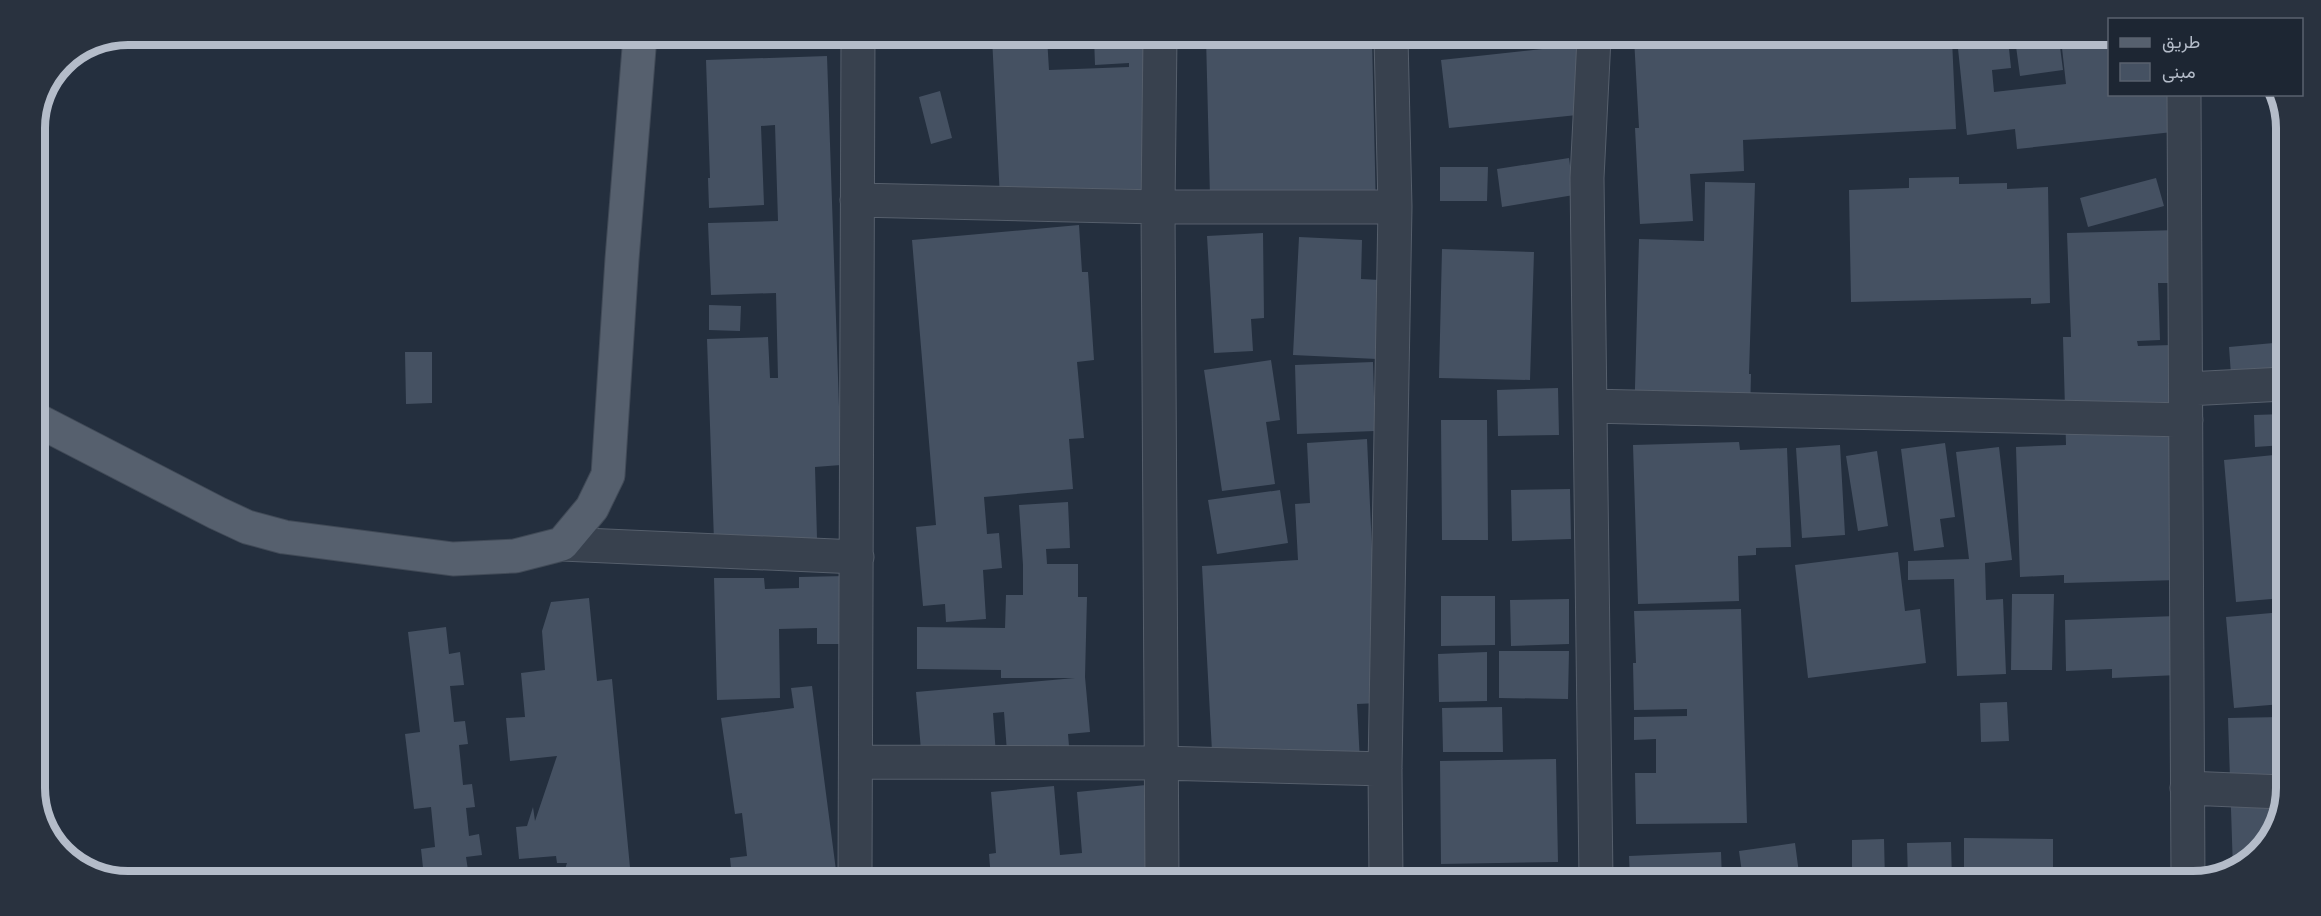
<svg xmlns="http://www.w3.org/2000/svg" width="2321" height="916" viewBox="0 0 2321 916" font-family="'Alegreya Sans',Vazirmatn,sans-serif">
	<rect width="100%" height="100%" fill="#242f3e"/>
	<path fill="#455162" d="M992,37H1047L1049,70L1129,67V63L1095,65L1094,37H1159L1149,196L1000,199Z
		M1206,37H1263L1264,44L1294,42V37L1372,38L1376,211L1210,197Z
		M1532,38H1556L1538,48Z
		M1634,38L1952,39L1956,129L1743,140L1744,171L1690,174L1693,221L1640,224L1635,128H1639Z
		M1957,39H2008L2011,68L1992,70L1994,92L2066,84L2061,39H2110V94H2178L2182,131L2017,149L2015,129L1967,135Z
		M2015,39H2059L2063,70L2020,76Z
		M1579,45L1587,114L1449,128L1441,60Z
		M827,56L841,465L815,467L817,538L714,541L707,339L768,337L770,378H778L776,293L711,295L708,223L778,221L775,125L761,126L764,205L709,208L708,178H710L706,60Z
		M940,91L952,138L931,144L919,97Z
		M1569,158L1574,195L1502,207L1497,169Z
		M1440,167H1488L1487,201H1440Z
		M1959,177V184L2007,183V189L2048,187L2050,303L2031,304V298L1851,302L1849,190L1909,188V178Z
		M2156,178L2164,206L2088,227L2080,198Z
		M1705,182L1755,183L1749,374H1751L1750,417L1695,416V426L1634,424L1639,239L1704,241Z
		M1079,225L1082,272H1088L1094,360L1077,362L1084,438L1069,439L1073,489L984,497L987,534L999,533L1002,568L983,570L986,619L946,622L945,604L923,606L916,527L936,525L912,240Z
		M2179,230L2180,283H2158L2160,340L2137,341L2138,346L2172,345L2179,580L2064,583V575L2020,577L2016,447L2066,445L2063,337H2071L2067,233Z
		M1263,233L1264,318L1251,319L1253,351L1214,353L1207,236Z
		M1299,237L1362,240L1361,279L1380,280L1377,359L1293,355Z
		M1442,249L1534,252L1530,380L1439,378Z
		M709,305L741,306L740,331L709,330Z
		M2285,342L2284,399L2233,402L2229,347Z
		M405,352H432V403L406,404Z
		M1271,360L1280,420L1266,422L1275,484L1222,491L1204,370Z
		M1373,362L1375,431L1297,434L1295,365Z
		M1558,388L1559,435L1498,436L1497,390Z
		M2284,414V445L2255,447L2254,415Z
		M1441,420H1487L1488,540H1442Z
		M1367,439L1379,703L1357,704L1360,762L1213,770L1202,566L1298,560L1295,504L1310,503L1307,443Z
		M1739,442L1740,450L1787,448L1791,547L1756,548V555L1738,556L1739,601L1638,604L1633,445Z
		M1945,443L1955,517L1940,519L1944,547L1914,551L1901,449Z
		M1840,445L1845,535L1802,538L1796,448Z
		M1999,447L2012,560L1985,563L1986,600L2003,599L2006,674L1957,676L1954,579L1908,580V561L1969,559L1956,452Z
		M1877,451L1888,526L1858,531L1846,456Z
		M2284,454L2283,598L2236,602L2224,460Z
		M1570,489L1571,539L1512,541L1511,490Z
		M1280,490L1288,543L1217,554L1208,500Z
		M1068,502L1070,548L1046,549L1047,564H1078V597H1087L1085,677L1090,732L1068,734L1069,746L1007,752L1004,712L993,713L996,755L922,762L916,692L1075,678H1001V670L917,669V627L1005,628L1006,595H1023V565L1019,505Z
		M1898,552L1905,611L1920,609L1926,663L1808,678L1795,565Z
		M846,576L847,644H817V628L779,629L780,698L717,700L714,578H764L765,589L799,588V577Z
		M2012,594H2054L2052,670H2011Z
		M1441,596H1495V645L1441,646Z
		M589,598L597,681L612,679L631,878H562L567,863H557L556,856L519,859L516,827L527,826L533,807L535,821L557,756L510,761L506,718L525,717L521,673L545,670L542,631L551,602Z
		M1569,599V644L1511,646L1510,600Z
		M1741,609L1747,823L1636,824L1635,773H1656V739L1634,740V717L1687,716V709L1634,710L1633,663H1636L1634,611Z
		M2283,612L2282,704L2234,708L2226,617Z
		M2176,616L2178,675L2112,678V669L2066,671L2065,620Z
		M446,627L449,654L460,652L464,685L450,686L454,722L465,721L468,744L459,745L463,785L472,784L475,807L466,808L469,836L479,834L482,855L466,857L469,877H424L421,849L435,847L431,807L414,809L405,734L420,732L408,632Z
		M1499,651H1569L1568,699L1499,698Z
		M1487,652V701L1439,702L1438,654Z
		M812,686L837,878H732L730,858L747,856L742,813L735,814L721,718L794,708L791,688Z
		M2007,702L2009,741L1981,742L1980,703Z
		M1502,707L1503,752H1443L1442,708Z
		M2282,717L2281,819L2245,866L2233,870L2228,718Z
		M1556,759L1558,862L1441,864L1440,761Z
		M1146,785L1155,879H991L989,854L996,853L991,792L1054,786L1060,855L1082,853L1077,792Z
		M1964,838L2053,839V881H1964Z
		M1884,839L1885,881H1852V840Z
		M1951,842L1952,881H1908L1907,843Z
		M1795,843L1800,881L1743,880L1739,851Z
		M1721,852L1722,880H1630L1629,856Z
		M546,868L547,878L522,877V869Z"/>
	<g fill="none" stroke-linecap="round" stroke-linejoin="round">
		<defs>
			<path id="minor" d="M1160,37L1158,207L1162,879
				M1594,38L1587,178L1596,880
				M2184,94L2188,881
				M857,200L1158,207H1395
				M2187,389L2284,384
				M1590,406L2186,420
				M562,544L857,557
				M857,762L1160,763L1385,769
				M2187,788L2282,792
				M855,878L858,36
				M1386,880L1385,769L1395,207L1391,38"/>
			<path id="major" d="M35,419L217,513L247,527L284,537L453,559L515,556L562,544L592,508L608,475L622,259L640,36"/>
		</defs>
		<use href="#minor" stroke="#565f6c" stroke-width="35"/>
		<use href="#major" stroke="#414a57" stroke-width="35"/>
		<use href="#minor" stroke="#38414e" stroke-width="33"/>
		<use href="#major" stroke="#56606e" stroke-width="33"/>
	</g>
	<path d="M0 0H2321V916H0ZM128 45H2193A83 83 0 0 1 2276 128V788A83 83 0 0 1 2193 871H128A83 83 0 0 1 45 788V128A83 83 0 0 1 128 45Z" fill="#29323f" fill-rule="evenodd"/>
	<path fill="none" stroke="#b4bcc9" stroke-width="8" d="M128 45H2193A83 83 0 0 1 2276 128V788A83 83 0 0 1 2193 871H128A83 83 0 0 1 45 788V128A83 83 0 0 1 128 45Z"/>
	<rect x="2108" y="18" width="195" height="78" fill="#1d2633" stroke="#59626f" stroke-width="1.5"/>
	<rect x="2120" y="38" width="30" height="9" fill="#56606e" stroke="#59626f" stroke-width="1.5"/>
	<text x="2162" y="48" font-size="18" fill="#b4bcc9">طريق</text>
	<rect x="2120" y="63" width="30" height="18" fill="#455162" stroke="#59626f" stroke-width="1.5"/>
	<text x="2162" y="78" font-size="18" fill="#b4bcc9">مبنى</text>
</svg>
